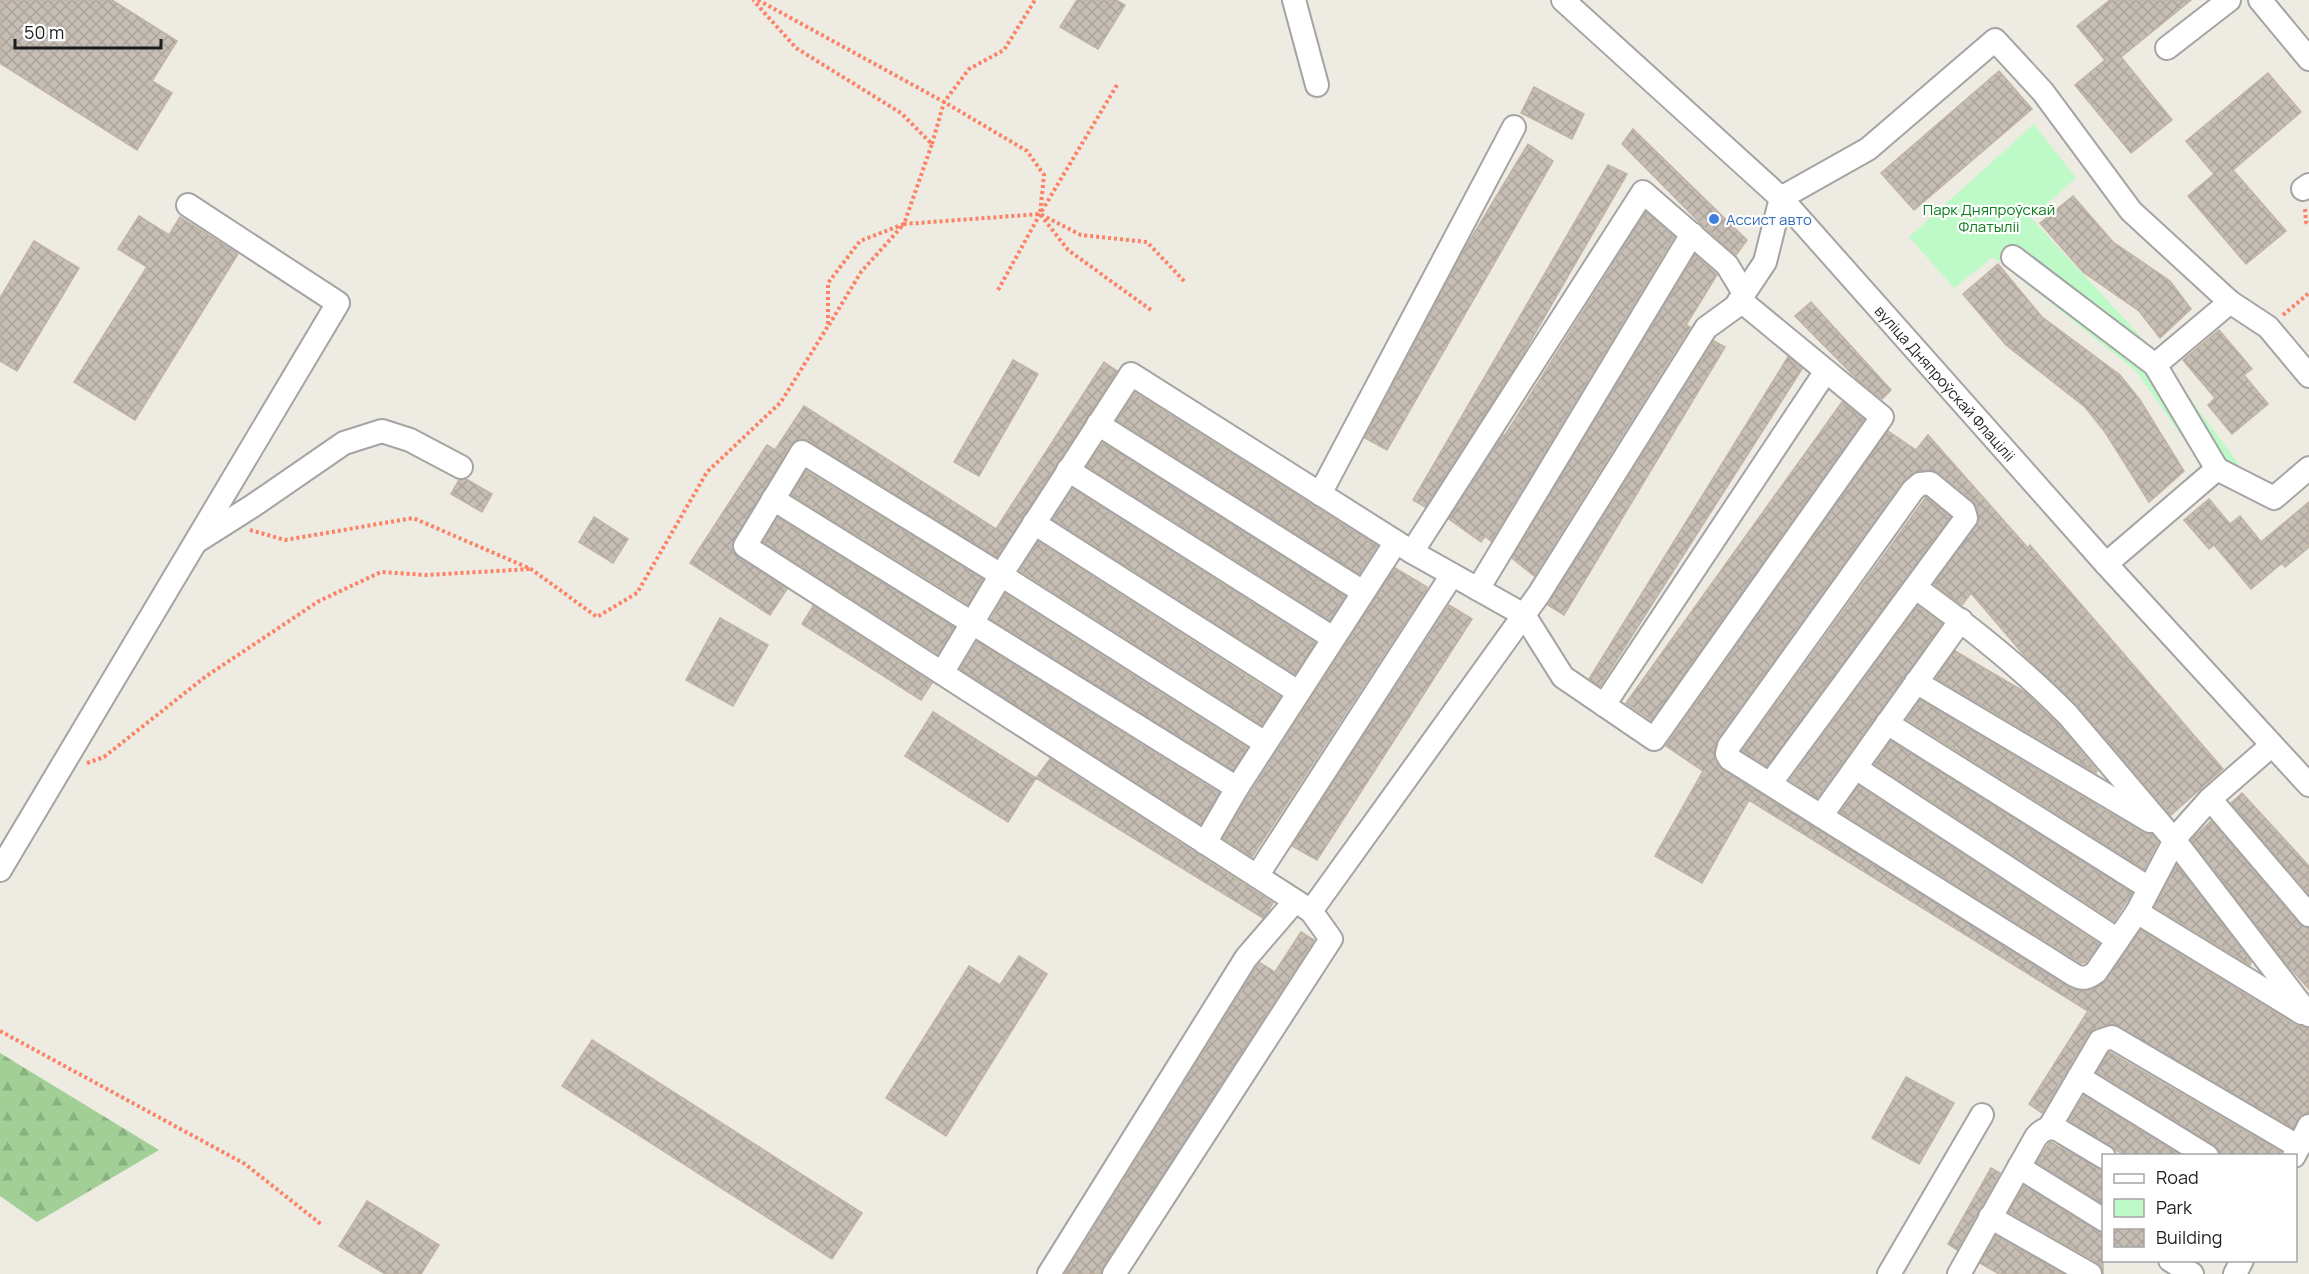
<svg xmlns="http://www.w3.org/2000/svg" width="2309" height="1274" viewBox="0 0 2309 1274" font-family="Manrope,sans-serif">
	<defs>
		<pattern id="forest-firs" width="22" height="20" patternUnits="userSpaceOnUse" patternTransform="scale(1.5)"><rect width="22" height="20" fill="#a1cf96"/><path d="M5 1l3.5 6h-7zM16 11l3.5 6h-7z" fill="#8ab181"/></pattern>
		<pattern id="building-cross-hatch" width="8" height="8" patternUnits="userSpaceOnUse" patternTransform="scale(1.5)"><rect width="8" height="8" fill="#c6beb5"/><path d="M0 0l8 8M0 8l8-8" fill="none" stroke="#aaa39b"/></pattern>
	</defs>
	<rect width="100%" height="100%" fill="#eeebe2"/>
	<path fill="url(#forest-firs)" d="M0,1053L159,1150L37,1222L0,1196Z"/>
	<path fill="#bdfac7" d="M2034,124L2076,178L2031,218L2157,354L2239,464L2216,485L2136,371L1993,257L1954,288L1909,237Z"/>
	<path fill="url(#building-cross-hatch)" stroke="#c0b3a4" stroke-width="1.5" d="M0,0H112L177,41L152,81L172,93L137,150L0,63Z
		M1077,0H1116L1125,5L1098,49L1060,27Z
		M2110,0H2191L2121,57L2172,120L2131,153L2075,85L2105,60L2077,26Z
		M1999,71L2032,109L1914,210L1881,173Z
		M2268,73L2301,112L2233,170L2286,231L2246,264L2188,196L2214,174L2186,141Z
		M1534,87L1584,114L1572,139L1521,113Z
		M1633,129L1747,240L1736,255L1702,225L1622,144Z
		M1528,144L1553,161L1387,450L1365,438L1465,248Z
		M1608,165L1627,174L1523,354L1425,507L1413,500Z
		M2073,196L2113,242L2170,281L2191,309L2160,338L2139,311L2083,272L2040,223Z
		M1646,212L1674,237L1491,541L1485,536L1481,542L1449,519L1503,435H1505Z
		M139,216L169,235L180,217L238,254L135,420L74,382L147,267L118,249Z
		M34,241L79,268L17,371L0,361V298Z
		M1695,255L1717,275L1686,325L1690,327L1534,576L1512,558Z
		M1998,264L2042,317L2120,375L2140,400L2184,471L2149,502L2105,432L2085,407L2006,345L1963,294Z
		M1811,302L1891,390L1882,399L1858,380L1795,316Z
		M2219,330L2252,369L2244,375L2268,404L2232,434L2208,405L2215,398L2183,360Z
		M1714,341L1725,347L1564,615L1548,605Z
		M1788,357L1802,369L1600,686L1589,679Z
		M1013,360L1038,374L979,476L954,462Z
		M1104,362L1117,371L997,557L809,441L802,439L795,440L790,445L732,545L733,552L738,557L787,589L770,615L690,563L767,445L775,450L804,406L996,529Z
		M1135,393L1377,546L1359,574L1117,420Z
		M1842,402L1864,419L1651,720L1626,703Z
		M1888,431L1916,450L1928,435L2028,548L2030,545L2223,769L2171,815L2078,706L2024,655L1971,593L1962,605L1934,584L1979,520L1977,507L1973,501L1939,473L1929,470L1912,473L1902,482L1718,738L1714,751L1715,761L1723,770L2071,989L2089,991L2104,983L2141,930L2295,1025L2309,1028V1113L2301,1115L2293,1128L2113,1024L2096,1028L2088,1034L2042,1113L2029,1104L2088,1011L1749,800L1702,883L1655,856L1703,771L1666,746Z
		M1103,443L1345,596L1330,620L1087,466Z
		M806,471L983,579L968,604L792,495Z
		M466,479L492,494L482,512L451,494L459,480Z
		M1073,489L1315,643L1295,674L1053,519Z
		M1926,497L1950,517L1767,766L1742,751Z
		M2209,499L2230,524L2240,516L2261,542L2309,502V547L2285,567L2282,563L2251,589L2214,545L2209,549L2184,520Z
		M594,517L628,539L613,563L579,542Z
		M778,518L954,627L938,654L763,542Z
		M1038,542L1280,697L1262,725L1020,571Z
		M1395,568L1427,587L1426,590L1252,857L1223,838L1249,795Z
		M1005,594L1247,748L1233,770L991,619Z
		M1449,605L1472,619L1317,860L1292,846Z
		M813,606L932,683L921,700L802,624Z
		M1918,606L1942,624L1817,798L1790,780Z
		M720,618L768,645L733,706L686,680Z
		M977,642L1219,793L1201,824L960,669Z
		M1955,651L2025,692L2058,724L2097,771L2096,773L1936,678Z
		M1920,700L2143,833L2152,835L2158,842L2144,869L1907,719Z
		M933,712L1036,778L1008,822L905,756Z
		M1891,741L2132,893L2114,921L1875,764Z
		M1050,759L1273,903L1266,914L1263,918L1036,778Z
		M1859,786L2099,944L2086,962L2081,963L1840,812Z
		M2242,793L2309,866V894L2231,803Z
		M2211,821L2299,924L2309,928V989L2286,963L2191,840Z
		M2177,865L2251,962L2250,965L2155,907Z
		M1301,932L1314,940L1103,1267L1101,1274H1065L1257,966L1260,963L1275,972Z
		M1019,956L1047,974L946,1136L886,1098L969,966L1000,985Z
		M592,1040L862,1213L832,1259L562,1086Z
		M2109,1052L2281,1152V1155H2220L2214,1145L2097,1072Z
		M1906,1077L1954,1103L1919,1164L1872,1138Z
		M2084,1096L2180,1155H2125L2114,1149L2069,1120Z
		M2050,1142L2103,1170V1204L2037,1162Z
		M1991,1168L2000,1173L1957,1250L1948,1244Z
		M2024,1186L2097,1231L2103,1233V1274L2102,1268L2097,1262L2009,1212Z
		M367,1201L439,1245L421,1274H385L339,1246Z
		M1996,1236L2063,1274H1999L1980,1263Z"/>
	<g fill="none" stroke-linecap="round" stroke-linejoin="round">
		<defs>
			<g id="minor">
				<path d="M1294,0L1317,85"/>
				<path id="s1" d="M1563,0L1781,198L2106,564L2309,785"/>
				<path d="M2260,0L2309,59"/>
				<path d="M2167,48L2229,0"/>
				<path d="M2303,189L2309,185"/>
				<path d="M2013,257L2155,365L2217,469L2106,564"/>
				<path d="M1744,293L1727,265L1643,192L1412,552L1131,374L1001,575L802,452L745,546L1311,911L1539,594L1706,328L1735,307L1765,262L1781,198L1868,149L1995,40L2043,92L2131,211L2230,302L2268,327L2309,376"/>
				<path d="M2155,365L2230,302"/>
				<path d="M1098,424L1363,592"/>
				<path d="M2217,469L2274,498L2309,468"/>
				<path d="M1068,470L1333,638"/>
				<path d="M1320,494L1514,127"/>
				<path d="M773,499L1237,788L1205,843"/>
				<path d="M1034,523L1298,692"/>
				<path d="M199,540L254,505L344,443L382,431L410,440L461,467"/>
				<path d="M1412,552L1524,615L1563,677L1654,739L1882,417L1740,300"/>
				<path d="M1916,588C1969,626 2022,668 2068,715L2175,841L2309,1015"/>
				<path d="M1478,589L1692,234"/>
				<path d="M942,673L1001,575L1265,743"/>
				<path d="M1916,682L2150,821"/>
				<path d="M1604,705L1826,371"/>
				<path d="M1887,723L2149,888"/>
				<path d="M1856,768L2118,940"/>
				<path d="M1770,784L1966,518L1964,511L1930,483L1920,484L1913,490L1729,746L1727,754L1730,759L1770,784L2074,975C2083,980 2088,978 2096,972L2137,912L2177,836L2210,799L2272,745"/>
				<path d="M1237,788L1396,542"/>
				<path d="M2210,799L2309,915"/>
				<path d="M1821,816L1961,620"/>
				<path d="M0,870L338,303L188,205"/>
				<path d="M1257,876L1452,575"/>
				<path d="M2137,912L2302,1013"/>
				<path d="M2079,1077L2207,1156"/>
				<path d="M2049,1128L2100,1041L2112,1037L2299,1147"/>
				<path d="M2294,1156L2309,1126"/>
				<path d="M2019,1167L2104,1220"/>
				<path d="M1990,1217L2090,1274"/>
				<path d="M2170,1260L2192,1274"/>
				<path d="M1049,1274L1246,958L1295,901"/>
				<path d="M1114,1274L1331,939L1311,911"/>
				<path d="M1889,1274L1982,1115"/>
				<path d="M1959,1274L2036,1137C2042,1130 2047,1127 2057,1129L2104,1157"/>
				<path d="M2235,1274L2242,1260"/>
			</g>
		</defs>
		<use href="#minor" stroke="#a4a4a4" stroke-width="26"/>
		<path stroke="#fd8264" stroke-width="4" stroke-dasharray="3 3" stroke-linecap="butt" d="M758,0L944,102L1027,151L1044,175L1040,214L1068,250L1151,310
			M932,144L944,102L969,69L1004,50L1035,0
			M2305,209L2306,222L2309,225
			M998,290L1040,214L1117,85
			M2283,315L2309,293
			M829,325L861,272L904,224L1040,214L1081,235L1147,242L1185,282
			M250,530L285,540L413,518L531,569L597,617L637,593L707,472L781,402L828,326V283L860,241L904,224L932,144L901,113L796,48L753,0
			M87,763L104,757L205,677L319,601L381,572L426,575L531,569
			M0,1031L245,1164L322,1225"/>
		<use href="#minor" stroke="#fff" stroke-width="22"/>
	</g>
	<circle fill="#3f7fe0" stroke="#fff" stroke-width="2" cx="1714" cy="219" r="6"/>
	<g text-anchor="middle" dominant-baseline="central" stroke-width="4.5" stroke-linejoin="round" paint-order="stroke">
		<g font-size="15" fill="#097d1d" stroke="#fff">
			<text x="1989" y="209">Парк Дняпроўскай<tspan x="1989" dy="17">Флатыліі</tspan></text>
		</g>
		<g font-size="15" fill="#366cbe" stroke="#fff" text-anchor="start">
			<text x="1726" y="219">Ассист авто</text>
		</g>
		<g font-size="15" fill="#1d1d1d" stroke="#fff">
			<text stroke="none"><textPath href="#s1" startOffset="542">вуліца Дняпроўскай Флаціліі</textPath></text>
		</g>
	</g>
	<rect x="2102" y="1154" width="195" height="108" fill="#ffffff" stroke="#a5a5a5" stroke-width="1.5"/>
	<rect x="2114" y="1174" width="30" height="9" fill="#ffffff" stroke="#a5a5a5" stroke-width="1.5"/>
	<text x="2156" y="1184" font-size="18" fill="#1d1d1d">Road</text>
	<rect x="2114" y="1199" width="30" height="18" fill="#bdfac7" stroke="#a5a5a5" stroke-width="1.5"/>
	<text x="2156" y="1214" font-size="18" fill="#1d1d1d">Park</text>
	<rect x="2114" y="1229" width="30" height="18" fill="url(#building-cross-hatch)" stroke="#a5a5a5" stroke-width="1.5"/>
	<text x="2156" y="1244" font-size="18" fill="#1d1d1d">Building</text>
	<path d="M15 39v9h146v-9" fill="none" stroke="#1d1d1d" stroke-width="3"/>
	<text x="24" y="39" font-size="18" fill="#1d1d1d" stroke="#ffffff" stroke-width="4.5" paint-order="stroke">50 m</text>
</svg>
